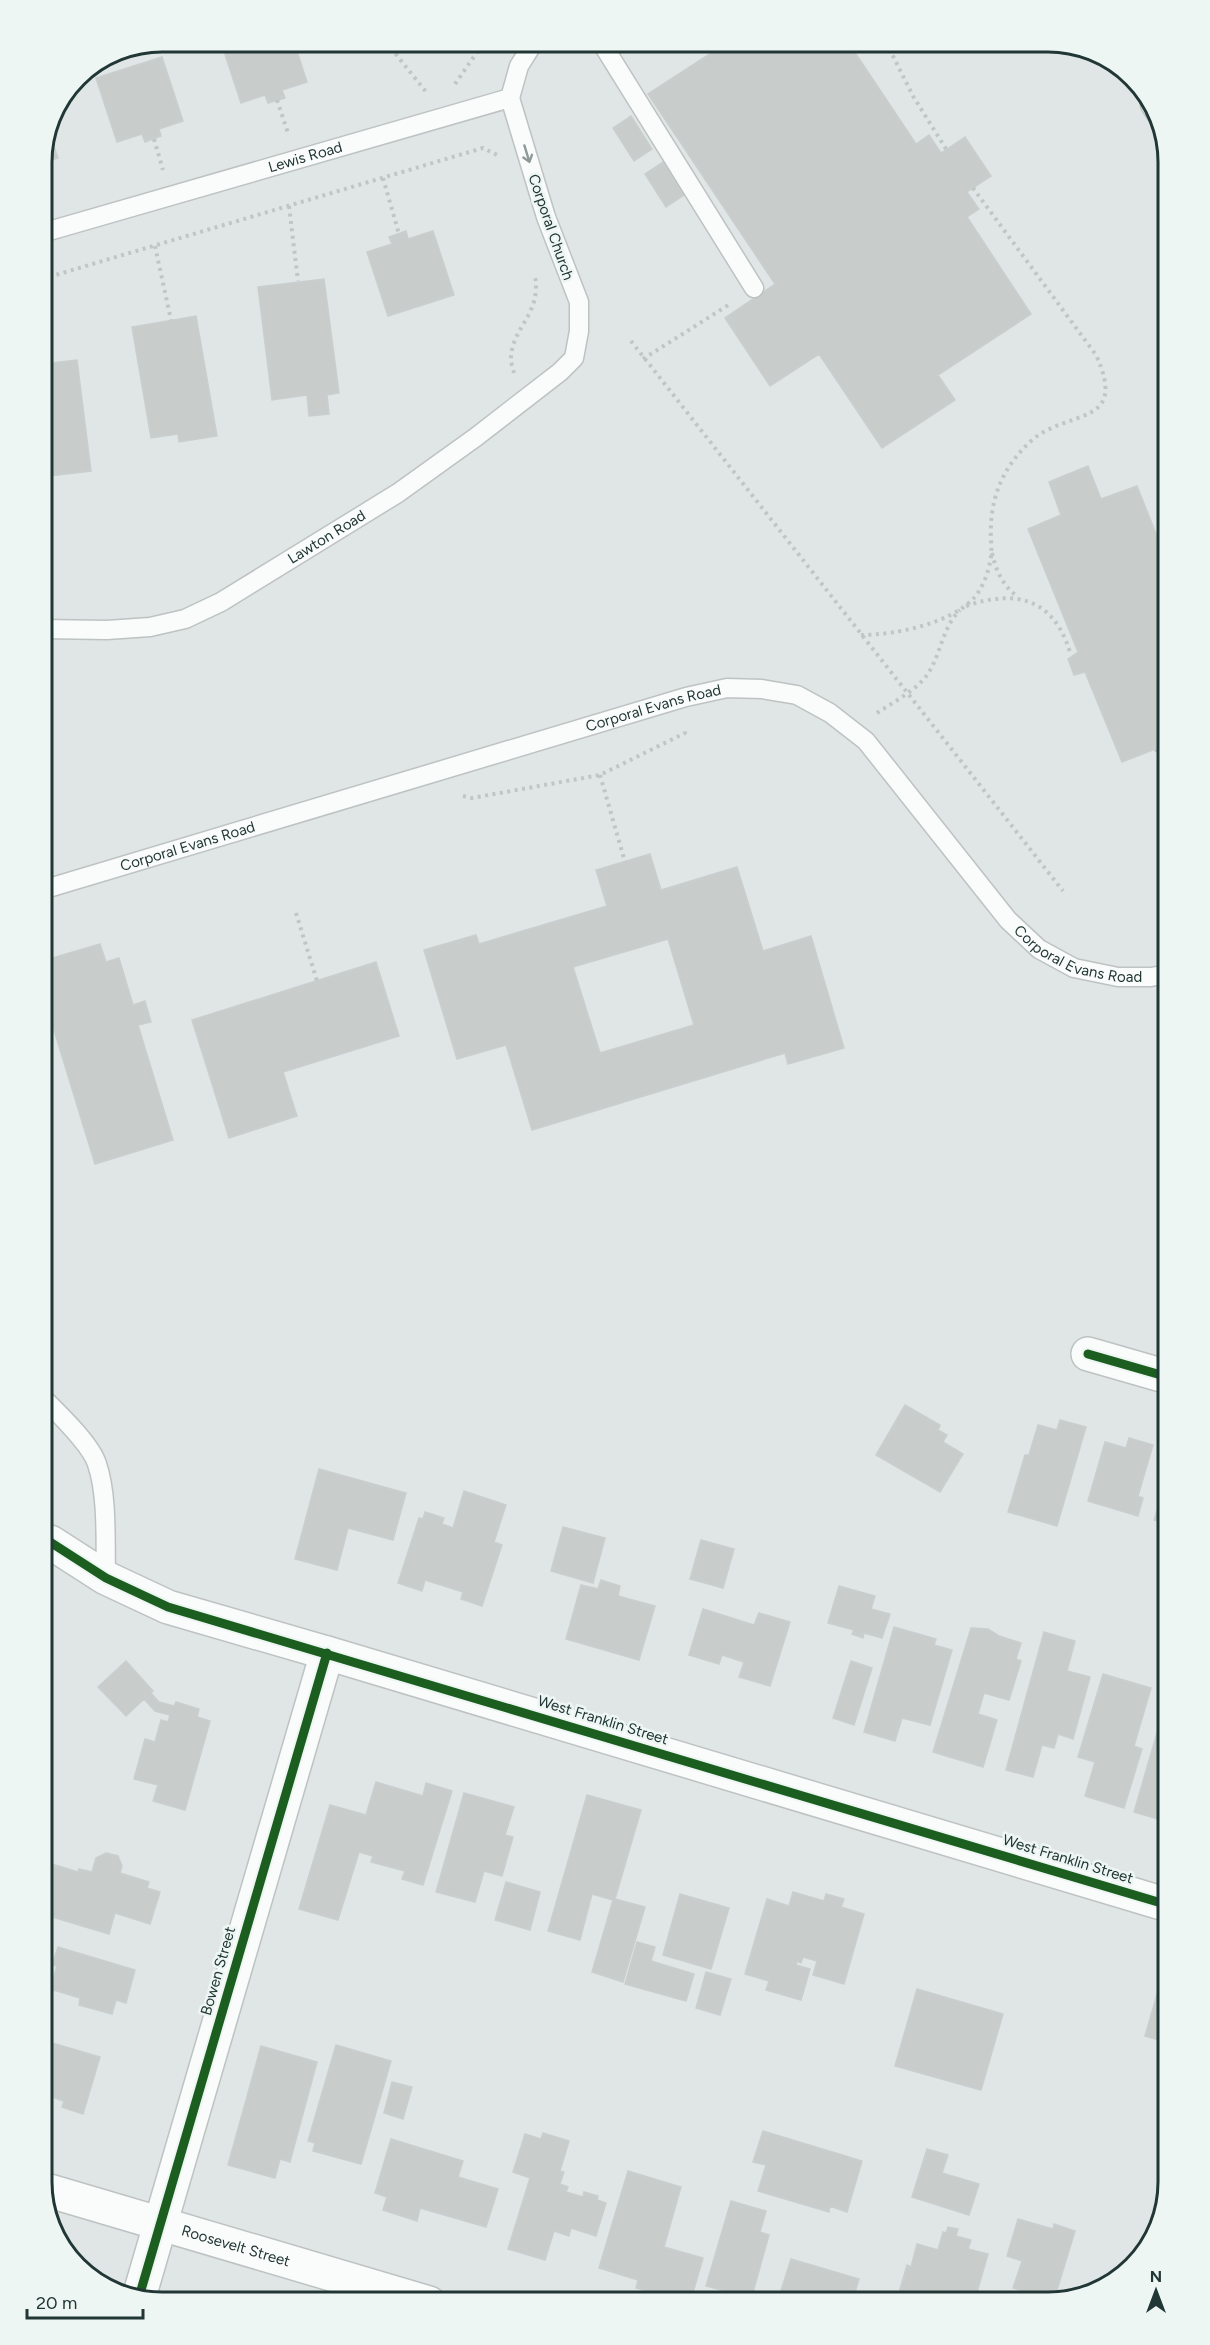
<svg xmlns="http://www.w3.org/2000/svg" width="1210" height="2345" viewBox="0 0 1210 2345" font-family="Figtree,sans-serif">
	<rect width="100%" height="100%" fill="#e0e6e5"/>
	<path fill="#c8cdcc" stroke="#c9cfce" stroke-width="1.5" fill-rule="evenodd" d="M221,42H294L307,82L282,90L285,98L268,103L265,95L241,103Z
		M728,42H848L916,144L929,135L941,153L965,137L991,176L967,192L979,209L967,217L1031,314L938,375L955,400L882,448L819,354L770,386L725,318L775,284L648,94Z
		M162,57L183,121L159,129L161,136L145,142L142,134L117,142L96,78Z
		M631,116L652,149L634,161L613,128Z
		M48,130L58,158L42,163V155Z
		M663,162L684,195L666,207L645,174Z
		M406,231L408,239L433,231L454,295L388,316L367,252L392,244L389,237Z
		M324,279L339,393L327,395L329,414L309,416L307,395L272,400L258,287Z
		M196,316L217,436L179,442L178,434L151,438L132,327Z
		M77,360L91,471L42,477V364Z
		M1088,466L1101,499L1137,486L1168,564V758L1163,746L1122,762L1085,672L1074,675L1068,659L1078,652L1028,529L1061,515L1049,482Z
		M650,854L661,890L737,867L763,951L811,936L844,1048L788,1064L785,1053L532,1130L506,1045L457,1059L424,950L476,935L479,944L607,906L596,870ZM668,939L694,1025L600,1053L573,967Z
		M100,944L106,962L119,958L133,1005L145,1001L151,1022L138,1025L173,1140L95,1164L42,991V961Z
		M376,962L399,1036L283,1072L297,1116L229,1138L192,1020Z
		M905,1405L940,1425L938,1430L947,1435L943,1442L963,1454L940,1492L876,1455Z
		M1060,1420L1086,1427L1057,1526L1008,1512L1025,1455H1029L1038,1425L1057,1430Z
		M1129,1438L1153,1445L1138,1496L1143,1498L1138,1516L1088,1501L1105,1442L1126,1448Z
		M319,1469L406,1493L393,1540L348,1528L337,1570L295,1559Z
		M1168,1476V1524L1154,1520Z
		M464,1491L506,1505L494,1542L502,1545L482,1606L461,1599L463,1592L425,1580L422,1591L398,1583L419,1518L423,1519L425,1512L444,1518L442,1524L453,1528Z
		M563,1527L605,1538L593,1583L551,1571Z
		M701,1540L734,1549L723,1588L690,1579Z
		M601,1580L620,1586L618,1596L655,1606L639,1660L566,1639L581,1585L598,1589Z
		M839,1586L875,1596L871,1609L890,1614L882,1638L864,1633L863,1638L852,1634L854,1630L828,1623Z
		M703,1609L754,1625L759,1613L790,1622L770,1686L739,1677L744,1662L722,1655L719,1664L689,1655Z
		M894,1627L936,1639L934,1645L952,1650L930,1725L902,1718L895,1741L864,1732Z
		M971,1628L988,1629L999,1636L1021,1643L1016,1659L1021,1661L1009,1700L984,1693L978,1714L997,1720L983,1767L933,1752Z
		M1044,1632L1075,1641L1067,1671L1090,1677L1073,1739L1058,1734L1054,1748L1042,1745L1033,1777L1006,1770Z
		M126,1661L153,1691L151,1693L159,1702L174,1706L176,1702L199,1709L197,1717L210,1721L185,1810L153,1801L158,1785L134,1779L145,1739L155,1742L161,1720L168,1722L170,1715L155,1711L144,1699L126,1716L98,1687Z
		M851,1661L872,1668L854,1725L833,1718Z
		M1103,1674L1151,1688L1134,1746L1142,1749L1124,1808L1085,1796L1095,1762L1078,1757Z
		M1168,1695V1822L1134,1812Z
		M376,1782L423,1796L426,1783L452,1791L423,1885L402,1879L405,1871L371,1862L373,1856L359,1852L338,1920L299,1909L330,1805L366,1815Z
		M464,1793L514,1807L505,1835L513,1837L502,1876L484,1871L475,1902L436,1892Z
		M587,1795L641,1810L615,1899L645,1907L623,1982L592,1972L613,1900L592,1894L580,1940L548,1931Z
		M106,1853L118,1856L122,1866L120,1873L149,1882L147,1888L160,1892L150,1924L115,1913L109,1934L42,1914V1861L78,1872L79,1869L92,1872L96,1858Z
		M506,1882L540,1892L530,1930L495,1920Z
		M793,1892L824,1901L826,1894L844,1899L841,1907L864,1914L844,1984L813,1975L817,1961L803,1957L801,1963L797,1961L796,1965L810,1969L801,2000L766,1990L769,1981L745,1974L767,1899L789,1906Z
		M680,1894L729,1908L711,1969L663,1955Z
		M637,1942L655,1947L651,1961L694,1974L686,2001L625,1984Z
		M58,1947L135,1970L126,2003L116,2000L112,2014L79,2005L80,1998L50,1989L57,1966L52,1965Z
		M706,1972L731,1979L720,2015L696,2008Z
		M1162,1977L1168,1978V2043L1145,2036Z
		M917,1989L1003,2014L981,2090L895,2066Z
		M42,2040L100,2057L83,2114L62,2107L64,2101L42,2094Z
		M336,2045L391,2061L361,2164L313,2151L315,2143L308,2141Z
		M261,2046L317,2062L290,2162L280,2159L275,2178L228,2165Z
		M392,2082L412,2087L403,2119L384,2113Z
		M763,2131L862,2161L847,2212L830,2206L829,2212L758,2191L766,2165L753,2162Z
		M543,2133L569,2141L560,2171L564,2172L560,2184L568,2187L566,2192L583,2197L584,2192L598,2196L597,2200L606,2203L596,2236L571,2228L569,2236L554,2231L545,2260L508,2249L530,2178L513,2172L525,2134L541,2139Z
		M391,2139L463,2161L458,2177L498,2189L486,2227L420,2208L417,2221L383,2210L387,2197L375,2193Z
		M927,2149L948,2155L942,2173L979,2184L969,2215L912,2197Z
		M628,2171L681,2187L664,2247L703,2258L690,2303L636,2288L638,2280L599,2268Z
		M731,2201L766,2211L760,2232L769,2235L750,2303H721L725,2291L706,2286Z
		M1018,2219L1053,2229L1054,2224L1075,2231L1054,2300L1013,2288L1022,2261L1007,2256Z
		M948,2227L958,2229L956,2236L971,2240L968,2249L988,2254L974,2303H948L950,2295L934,2291L931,2303H896L907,2265L911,2267L917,2244L938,2250L943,2232L946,2233Z
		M791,2259L859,2279L854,2296L868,2300V2303H777Z"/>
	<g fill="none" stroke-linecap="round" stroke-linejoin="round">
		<defs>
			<g id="lane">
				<path d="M601,42L754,288"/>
				<path d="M1150,105L1159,119"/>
				<path id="s1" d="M42,233L510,98L519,66L534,42"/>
				<path id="s2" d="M42,629L107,630L150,627L185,619L221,602L398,493L476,437L560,372L574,358L579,331V302L546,217L510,98"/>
				<path id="s3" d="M42,890L686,697L727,688L762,689L797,695L830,713L866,741L1008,920L1039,949L1074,968L1118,977H1151L1168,974"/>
				<path d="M42,1397C57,1412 91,1444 97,1464C108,1496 105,1544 106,1578"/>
			</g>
			<g id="street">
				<path d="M1088,1354L1168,1377"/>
				<path d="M50,1542L106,1578L168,1607L327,1653L139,2297"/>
				<path id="s4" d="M43,2189L429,2303"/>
			</g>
			<path id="secondary" d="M327,1653L1168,1905"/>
		</defs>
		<use href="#lane" stroke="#bdc3c2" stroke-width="21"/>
		<use href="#street" stroke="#bdc3c2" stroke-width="36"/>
		<use href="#secondary" stroke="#bdc3c2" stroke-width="36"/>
		<path stroke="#bfc7c6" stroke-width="4" stroke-dasharray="3 4.5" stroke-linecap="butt" d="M386,42L427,93
			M886,42L913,96L946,149
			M455,84L484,42
			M277,100L288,133
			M154,139L163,170
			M383,178L399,234
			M289,206L298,281
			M155,246L171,320
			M42,279L483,148L497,155
			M42,308L51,362
			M631,341L1063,891
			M643,359L730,304
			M514,373C513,369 511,363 511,359C511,328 542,314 535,276
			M992,553C996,571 1003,586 1018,597
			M966,606C1016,589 1053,598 1070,652
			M861,635C894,635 949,624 973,599C981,591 988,574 990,562C993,550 990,538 991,526C992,492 1006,464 1031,441C1068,408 1129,428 1096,355L973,188
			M877,713C892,703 911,693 923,680C941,660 940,630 960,610
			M1156,749L1168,778
			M600,775L625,862
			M463,796L472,798L600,775L685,733L684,728
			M296,913L317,981"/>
		<use href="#lane" stroke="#fafbfb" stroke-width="18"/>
		<use href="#street" stroke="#fafbfb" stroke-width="33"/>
		<use href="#secondary" stroke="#fafbfb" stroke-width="33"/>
		<defs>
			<path id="cycleway" d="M1088,1354L1168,1377
				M50,1542L106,1578L168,1607L1168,1905
				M139,2297L327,1653"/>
		</defs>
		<use href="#cycleway" stroke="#eef6f3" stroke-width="13"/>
		<use href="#cycleway" stroke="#1b5e20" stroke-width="9"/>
	</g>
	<defs><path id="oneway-shaft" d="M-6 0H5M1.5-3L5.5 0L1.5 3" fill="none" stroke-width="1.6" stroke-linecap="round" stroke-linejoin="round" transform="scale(1.5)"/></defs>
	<use stroke="#8e9998" href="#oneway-shaft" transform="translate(527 154) rotate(73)"/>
	<g text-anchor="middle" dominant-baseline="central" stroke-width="5" stroke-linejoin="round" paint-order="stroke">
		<g font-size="15" fill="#213735" stroke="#eef6f3">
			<text stroke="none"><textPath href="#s1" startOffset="274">Lewis Road</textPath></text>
			<text transform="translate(551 227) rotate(71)">Corporal Church</text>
			<text stroke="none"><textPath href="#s2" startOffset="308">Lawton Road</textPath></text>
			<text stroke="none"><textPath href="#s3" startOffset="638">Corporal Evans Road</textPath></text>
			<text stroke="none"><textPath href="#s3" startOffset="152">Corporal Evans Road</textPath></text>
			<text stroke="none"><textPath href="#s3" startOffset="1178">Corporal Evans Road</textPath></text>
			<text transform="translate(603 1720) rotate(17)">West Franklin Street</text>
			<text transform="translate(1068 1859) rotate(17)">West Franklin Street</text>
			<text transform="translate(218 1971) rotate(-74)">Bowen Street</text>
			<text stroke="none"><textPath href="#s4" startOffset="201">Roosevelt Street</textPath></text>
		</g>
	</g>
	<path d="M0 0H1210V2345H0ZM162 52H1048A110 110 0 0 1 1158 162V2182A110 110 0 0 1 1048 2292H162A110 110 0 0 1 52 2182V162A110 110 0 0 1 162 52Z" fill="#eef6f3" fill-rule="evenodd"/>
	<path fill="none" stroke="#213735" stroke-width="3" d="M162 52H1048A110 110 0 0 1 1158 162V2182A110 110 0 0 1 1048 2292H162A110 110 0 0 1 52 2182V162A110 110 0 0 1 162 52Z"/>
	<g transform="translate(1156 2291)" stroke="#eef6f3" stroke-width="4.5" paint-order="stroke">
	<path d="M0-4.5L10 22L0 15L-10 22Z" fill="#213735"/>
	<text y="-9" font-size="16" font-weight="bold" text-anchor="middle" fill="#213735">N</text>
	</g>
	<path d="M27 2309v9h116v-9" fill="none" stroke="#213735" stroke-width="3"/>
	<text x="36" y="2309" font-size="18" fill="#213735" stroke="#eef6f3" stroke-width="4.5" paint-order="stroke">20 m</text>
</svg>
